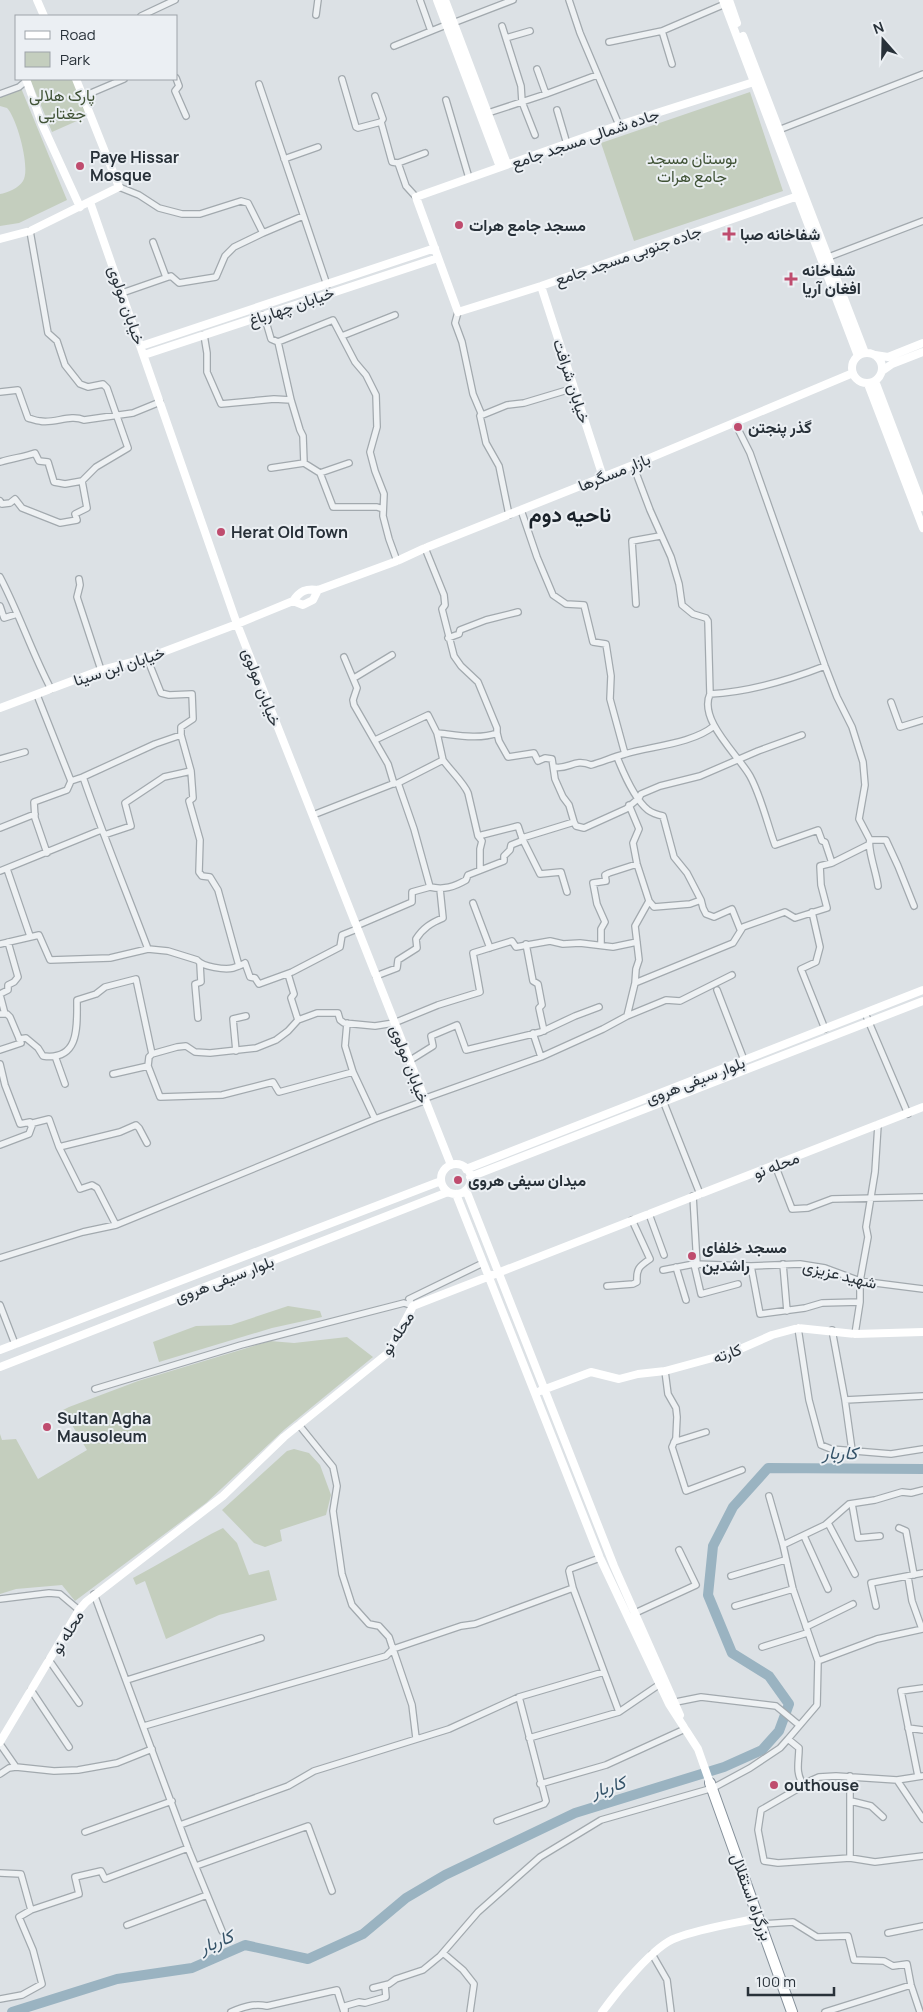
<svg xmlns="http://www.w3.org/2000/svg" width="923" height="2012" viewBox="0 0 923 2012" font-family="Manrope,Vazirmatn,sans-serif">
	<rect width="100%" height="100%" fill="#dce1e5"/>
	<path fill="#c4cebe" d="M30,79H73L88,116L52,132Z
		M21,88L67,200L19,223L0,226V194C7,193 19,188 23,181C31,169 17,118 7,108L0,106V95Z
		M750,92L783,191L634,241L601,143Z
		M288,1306L320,1311L322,1317L272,1328L159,1362L153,1342L196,1326L231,1325Z
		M347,1337L373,1357L285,1429L206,1503L75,1601L62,1585L16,1589L0,1594V1434L2,1440L16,1439L38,1479L87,1450L63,1410L69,1407L138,1381L270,1341L294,1343Z
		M294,1449L309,1453L320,1465L331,1495L326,1515L280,1530L282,1541L265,1547L254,1543L222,1510L287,1451Z
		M223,1528L237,1543L249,1575L269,1570L277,1600L219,1615L166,1639L145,1581L136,1585L133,1578C164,1562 192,1543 223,1528Z"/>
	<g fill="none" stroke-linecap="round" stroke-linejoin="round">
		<path stroke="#9ab3c1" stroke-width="10" d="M12,2012L117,1979L192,1968L245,1945L308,1959L363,1934L406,1898L445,1875L575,1813L724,1767L762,1750L779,1731L789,1704L769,1676L732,1653L708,1595L713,1546L733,1507L768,1468L923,1469"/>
		<defs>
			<path id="street" d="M420,0L431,31
				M569,0L580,33L619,125
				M316,15L318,0
				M141,16L175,0
				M453,23L513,0
				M502,26L521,86L522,102L535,135
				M662,31L672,64
				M506,38L530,31
				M609,42L662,31L725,4
				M394,46L446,25
				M537,69L546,94
				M176,78L179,86L175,91L186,116
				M342,79L356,127L358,128L381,122
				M259,84L327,285
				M0,94L19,87L26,81
				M84,96L124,79
				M375,96L383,119L381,122L392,162L398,163L425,153
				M446,100L469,178
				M557,110L567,144
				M488,113L546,94L597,75
				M776,131L923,74
				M284,159L318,147
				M398,163L406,186L416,197
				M119,187L139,195L159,208L182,214H200L241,201L248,203L263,233L303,216
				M153,242L166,277
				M826,258L923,221
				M122,293L171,276L179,283L216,277L225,256L234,247L263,233
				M458,312L455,323L462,342L473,394L481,413L480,416L486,443L499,466L509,515
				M264,315L271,339L278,342L333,320L355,362L366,375L376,395L377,427L370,452L375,471L384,494L383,516L389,539L397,561
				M204,335L207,353V372L221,404L274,399L291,400
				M342,336L395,315
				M278,342L291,400L300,430L303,436L304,463L320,473L333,507H377L383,509
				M0,392L18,390L28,418C32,419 36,421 40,421C54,424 70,414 84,420L133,413L160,402
				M480,416L507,405L524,403L574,388
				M735,423L750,453L825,666L837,697L852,727L863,762L865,785L859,819L870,840C867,848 877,875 878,886
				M0,462C13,458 24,457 35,453L39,461L48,462L54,482L65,484L82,481L96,467L128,448L107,388L103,384L88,387L80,384L65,365L57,341L48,333L30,231
				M633,465L650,510L671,557L679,584L682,605L693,614L706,618L708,621L710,694C698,720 739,756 750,776C761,796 767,823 775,845L818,830L822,841L825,842L832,863
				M271,468L304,463
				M320,473L349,463
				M0,501L2,504L10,503L15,499L22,508L60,523L77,520L75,514L87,508L82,481
				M521,510L537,557L553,595L566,604L584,605L593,642L606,644L611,676L610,699L625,754
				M0,577C19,613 32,653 51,689
				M79,579L80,585L77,597L101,670
				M636,604L632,541L660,536
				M0,606L4,618L17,614
				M448,638L459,634L460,630L486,620L518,612
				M344,657L357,688L353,700L354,705L388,764L394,784
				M147,658L161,693L169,695L192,694L193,719L181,727V735L191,771L193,798L189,801L200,840L199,872L202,876L210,877L218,890L239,966
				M354,678L392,655
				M710,694C748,692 789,680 825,666
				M37,695L71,781L83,777C103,835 126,891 148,949
				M891,702L900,727L923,720
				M497,733L499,741L508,757L534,753L538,761L545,758L552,759L555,779L563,797L569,805L574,822L576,826L584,828L626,809L639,798L641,794L660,786L700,776L758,751L802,735
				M375,740L428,715L437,733
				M617,757C623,772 634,799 648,810C652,813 658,815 663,816L674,857L687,873L701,900L703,908L706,914L714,917L732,909L740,929
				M0,759L25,752
				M443,760C450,770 464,783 468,793L478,836L482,841L480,849V870
				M554,767C569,770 574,758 591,765C602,762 613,757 625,754C651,746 692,744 714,726
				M83,777L155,744L181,735
				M629,805L639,829L633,843L637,864L649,901L635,926L639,960L636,969L635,983
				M313,815L395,783
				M0,828L35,814
				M104,835L131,826L125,803L164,777L191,771
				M478,836L518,826L522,838L540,874L561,872L567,892
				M870,840H886L898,866L914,906
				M47,853L35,818L34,802L67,790L71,781
				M7,869L30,936
				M0,871L101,830
				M430,887C444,890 454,887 466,880L468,875L504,861V856L510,850L511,845L521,841L522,838L574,822
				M649,901L654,907L690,904L701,900
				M473,903L490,948
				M812,912L820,947L816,962L801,969L825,1029
				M356,926L412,902V892L430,887L414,829L398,783L443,760L437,733C456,735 479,740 497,733V728L478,682L461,666L454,656L442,609L445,605L444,595L425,548
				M0,944L39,935L50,960L110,958L148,949L168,951L197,960C203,967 225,970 233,968C237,967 242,965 245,963L250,977L255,978L259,984L292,972L340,947L342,935L357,929
				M526,944L533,981L538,984L542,1005L539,1008L544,1031
				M601,945V929L605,922L597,904L593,883L606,881L605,875L609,873L637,864
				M288,974L294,994L291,998L298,1020
				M376,976L397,968L398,960L417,948L416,939C423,928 431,923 443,918L440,889
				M717,990L744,1060
				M0,994L8,990V985L14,982L18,977L8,942
				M0,995L5,1014
				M865,1013L908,1114
				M0,1014H7L10,1017L21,1043L0,1050
				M627,1016L666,1000L680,1001L732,975
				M198,1018L195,984L201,982L200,964
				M347,1023L345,1046L353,1072L375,1119
				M533,1033L541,1057
				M19,1039L26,1038L38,1048L43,1056C80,1061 77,1026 77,1000L96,994L105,987L136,979L152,1054L177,1047L186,1046L195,1052L210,1053L256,1048L276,1040L288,1031L298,1020L317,1013H338L340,1020L344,1023L375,1026L394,1023L438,1005L480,992L473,953L512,941L516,947L550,941L563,944L580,943L613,947L637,942
				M236,1051L233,1019L246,1016
				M152,1054L149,1057L148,1066L160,1097L222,1095L273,1082L279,1092L353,1072
				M55,1056L65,1084
				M409,1061L433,1046L431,1036L457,1025L466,1050L541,1032L575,1016L599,1007
				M0,1064L5,1085L20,1124L30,1122L31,1126
				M113,1074L148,1066
				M662,1098L700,1194
				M423,1099L541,1057L603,1029L627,1016L635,983L733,943L743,927L785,912L795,918L827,908L821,885L820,866L832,863L868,845
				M0,1145L29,1134L33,1123L49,1119L59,1147L80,1189L92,1185L97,1188L116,1225
				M59,1147L120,1132L136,1125L139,1128L147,1143
				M775,1165L792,1209L808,1208L832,1199L923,1197
				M693,1196L697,1265
				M649,1214L664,1255
				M0,1258L83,1232L116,1225L375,1119L424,1101
				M694,1264L701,1294L738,1284
				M783,1264L787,1311
				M751,1266L760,1314L805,1308L822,1303L860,1302
				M676,1267L686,1300
				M663,1270L694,1264L751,1266L800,1264L825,1268L860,1281L923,1289
				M607,1286L633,1284L637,1282C636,1268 640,1266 650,1259L632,1220
				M0,1305L15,1344
				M413,1306L409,1299L483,1263
				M798,1328L809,1400L821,1445L831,1449L891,1454L923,1449
				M832,1330L845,1400L852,1450
				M855,1334L860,1302V1281L868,1237L866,1227L875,1172L878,1125
				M665,1371L668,1394L676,1408L677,1417L676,1438L672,1447L686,1491L742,1470
				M95,1389L241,1345L404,1303L413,1306
				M845,1400L923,1396
				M674,1442L706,1432
				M769,1496L783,1545
				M852,1504L858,1538L880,1536
				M828,1523L855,1574
				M899,1528L906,1531L914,1575
				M804,1536L828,1589
				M731,1576L785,1560
				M908,1577L912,1601L922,1629
				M573,1588L619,1712
				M94,1594L188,1848L222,1931
				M0,1599L49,1593L60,1594L79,1610
				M735,1606L793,1589
				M876,1606L871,1583L923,1573
				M633,1614L696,1585L679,1550
				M806,1627L853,1604
				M762,1647L807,1633
				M49,1660L79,1703
				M818,1661L793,1589L783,1545L825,1525L849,1504L875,1500L902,1492L911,1493L923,1490
				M127,1680L261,1638
				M31,1690L69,1747
				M671,1703L701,1697L776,1706L799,1725
				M144,1726L386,1656L393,1649L389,1637L379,1626L369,1624L352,1605L342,1574L333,1511L337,1486L333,1467L299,1425
				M908,1728L923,1730
				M416,1738L412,1705L393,1649L461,1626L475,1624L573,1588L569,1571L570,1569L600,1558
				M529,1738L619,1712L660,1684
				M788,1739L817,1705L818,1661L877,1639L923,1629
				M0,1744L16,1767
				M0,1774L9,1768L16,1767L54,1771L78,1770L117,1763L152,1749
				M918,1776L901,1691L923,1688
				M897,1780L923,1776
				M540,1784L606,1765L685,1729
				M803,1784L799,1788L761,1810L758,1830L764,1861L778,1863L850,1858L875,1862L923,1856
				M851,1801L871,1806L883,1817
				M497,1821L544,1804L546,1801L519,1697
				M180,1825L288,1786L314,1771L449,1729L519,1697L604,1672
				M85,1832L172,1801
				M850,1858V1776
				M196,1866L308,1826L332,1891
				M0,1873L21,1874L31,1910
				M761,1924L793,1922L817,1937L848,1936L854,1960L884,1961L893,1966L907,1964L911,1985L920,2012
				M127,1925L207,1895
				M888,1933L923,1926
				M443,1953L463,1970L474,1984L470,2012
				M652,1954L667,1980L671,2012
				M373,1988L389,1984L396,1979L423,1970L440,1956L478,1912L540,1857L601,1820L713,1788L750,1768L780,1748L788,1739L799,1748C799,1762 795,1772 803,1784L819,1777L836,1776L897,1780L923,1819
				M0,1999L22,1995L42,1984L33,1950L19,1917L31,1910L79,1894L75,1877L101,1871L105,1879L188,1848
				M345,2011V2006L359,2002L365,2003L386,1997L385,1985
				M231,2012C243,2007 254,2003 267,2006L337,1990L344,2012
				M825,2012L911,1985"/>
			<path id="highway" d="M710,1783L792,2012"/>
		</defs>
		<use href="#street" stroke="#a2a9ae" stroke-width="8"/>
		<use href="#highway" stroke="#85909a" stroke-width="12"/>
		<use href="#street" stroke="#eef1f3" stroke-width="5.5"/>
		<path stroke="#fff" stroke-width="8" d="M37,0L44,16
			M437,0L500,167
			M445,0L507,164
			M723,0L858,356
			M729,0L737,23
			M743,36L865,353
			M26,79L42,124L80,207
			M760,80L619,125L416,197L417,200L458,312L541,286L798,196
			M90,202L237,624L451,1165
			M0,239L30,231L119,187L76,79
			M541,286L603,477
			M141,346L435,248
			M852 368a15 15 0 1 1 30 0a15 15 0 1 1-30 0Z
			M144,355L438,258
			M875,355L888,357L923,343
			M882,371L892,364L923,352
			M875,381L923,507
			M868,384L923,528
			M293,601L303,605L313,600L318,590
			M0,708L101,670L147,658L237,624L293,601C300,591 306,588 318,590L397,561L425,548L633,465L853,373
			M441 1179a15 15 0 1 1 30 0a15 15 0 1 1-30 0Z
			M466,1169L923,990
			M470,1177L923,1001
			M466,1190L614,1566L680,1715
			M456,1194L600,1558L669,1704L698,1749L710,1783
			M0,1350L441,1181
			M0,1367L448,1192
			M540,1391L591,1372L619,1379L638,1374L665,1371L731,1353L772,1335L798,1328L855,1334L923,1332
			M0,1742L79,1610L86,1602L223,1496L284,1437L388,1353L413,1306L923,1107
			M602,2012C616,1993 654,1945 676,1938C702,1928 732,1924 759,1918"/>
		<use href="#highway" stroke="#fff" stroke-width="10"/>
	</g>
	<g fill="#bf4c6e" stroke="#ebeff3" stroke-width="2">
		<circle cx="80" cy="166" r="5"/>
		<circle cx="459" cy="225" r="5"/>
		<path d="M726.5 226.5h5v5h5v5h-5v5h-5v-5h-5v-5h5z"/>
		<path d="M788.5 271.5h5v5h5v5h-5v5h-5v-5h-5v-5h5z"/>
		<circle cx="738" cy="427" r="5"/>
		<circle cx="221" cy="532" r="5"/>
		<circle cx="458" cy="1180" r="5"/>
		<circle cx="692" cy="1256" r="5"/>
		<circle cx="47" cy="1427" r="5"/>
		<circle cx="774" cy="1785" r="5"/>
	</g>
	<g text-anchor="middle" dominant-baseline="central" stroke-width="4" stroke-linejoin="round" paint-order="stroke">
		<g font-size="16" fill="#405336" stroke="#ebeff3">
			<text x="62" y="95">پارک هلالی<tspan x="62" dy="18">جغتایی</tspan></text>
			<text x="692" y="158">بوستان مسجد<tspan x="692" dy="18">جامع هرات</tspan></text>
		</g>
		<g font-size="16" fill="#283139" stroke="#ebeff3">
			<text transform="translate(585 138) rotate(-19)">جاده شمالی مسجد جامع</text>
			<text transform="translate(628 255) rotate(-19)">جاده جنوبی مسجد جامع</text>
			<text transform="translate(127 305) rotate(71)">خیابان مولوی</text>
			<text transform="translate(291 306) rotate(-19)">خیابان چهارباغ</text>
			<text transform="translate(572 381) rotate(72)">خیابان شرافت</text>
			<text transform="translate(614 472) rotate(-22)">بازار مسگرها</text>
			<text transform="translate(119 666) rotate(-18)">خیابان ابن سینا</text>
			<text transform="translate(262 687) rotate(69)">خیابان مولوی</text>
			<text transform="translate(410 1064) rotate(69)">خیابان مولوی</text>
			<text transform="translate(695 1080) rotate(-21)">بلوار سیفی هروی</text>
			<text transform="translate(776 1165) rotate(-21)">محله نو</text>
			<text transform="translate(840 1274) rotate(14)">شهید عزیزی</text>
			<text transform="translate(224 1279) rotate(-21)">بلوار سیفی هروی</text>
			<text transform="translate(397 1333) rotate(-58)">محله نو</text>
			<text transform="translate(727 1353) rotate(-19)">کارته</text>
			<text transform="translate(67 1632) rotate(-59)">محله نو</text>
			<text transform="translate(752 1897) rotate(70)">بزرگراه استقلال</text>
		</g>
		<g font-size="16" font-weight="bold" fill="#283139" stroke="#ebeff3" text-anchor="start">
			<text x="90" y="157">Paye Hissar<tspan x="90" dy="18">Mosque</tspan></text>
			<text x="469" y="225">مسجد جامع هرات</text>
			<text x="740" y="234">شفاخانه صبا</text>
			<text x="802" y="270">شفاخانه<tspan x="802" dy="18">افغان آریا</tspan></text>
			<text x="748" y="427">گذر پنجتن</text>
			<text x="231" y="532">Herat Old Town</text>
			<text x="468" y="1180">میدان سیفی هروی</text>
			<text x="702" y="1247">مسجد خلفای<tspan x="702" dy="18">راشدین</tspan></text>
			<text x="57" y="1418">Sultan Agha<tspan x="57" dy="18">Mausoleum</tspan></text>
			<text x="784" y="1785">outhouse</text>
		</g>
		<g font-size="18" font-style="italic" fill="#365469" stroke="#ebeff3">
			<text transform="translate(840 1452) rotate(1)">کاربار</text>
			<text transform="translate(608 1786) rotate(-17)">کاربار</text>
			<text transform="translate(216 1941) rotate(-22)">کاربار</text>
		</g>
		<g font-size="21" font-weight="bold" fill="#1a222a" stroke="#ebeff3">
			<text x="570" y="514">ناحیه دوم</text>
		</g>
	</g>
	<rect x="15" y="15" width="162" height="65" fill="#ebeff3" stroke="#9da3a9"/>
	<rect x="25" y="31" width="25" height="8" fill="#ffffff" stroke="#9da3a9"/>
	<text x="60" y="40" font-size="15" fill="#283139">Road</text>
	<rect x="25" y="52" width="25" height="15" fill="#c4cebe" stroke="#9da3a9"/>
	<text x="60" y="65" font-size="15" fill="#283139">Park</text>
	<g transform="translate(883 40) rotate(340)" stroke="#ebeff3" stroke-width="4" paint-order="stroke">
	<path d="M0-4L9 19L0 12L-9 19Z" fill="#283139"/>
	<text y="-8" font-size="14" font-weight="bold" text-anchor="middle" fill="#283139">N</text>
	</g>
	<path d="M748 1987v8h86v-8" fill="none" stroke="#283139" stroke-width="2.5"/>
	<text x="756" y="1987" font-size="15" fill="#283139" stroke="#ebeff3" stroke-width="4" paint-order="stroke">100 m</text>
</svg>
